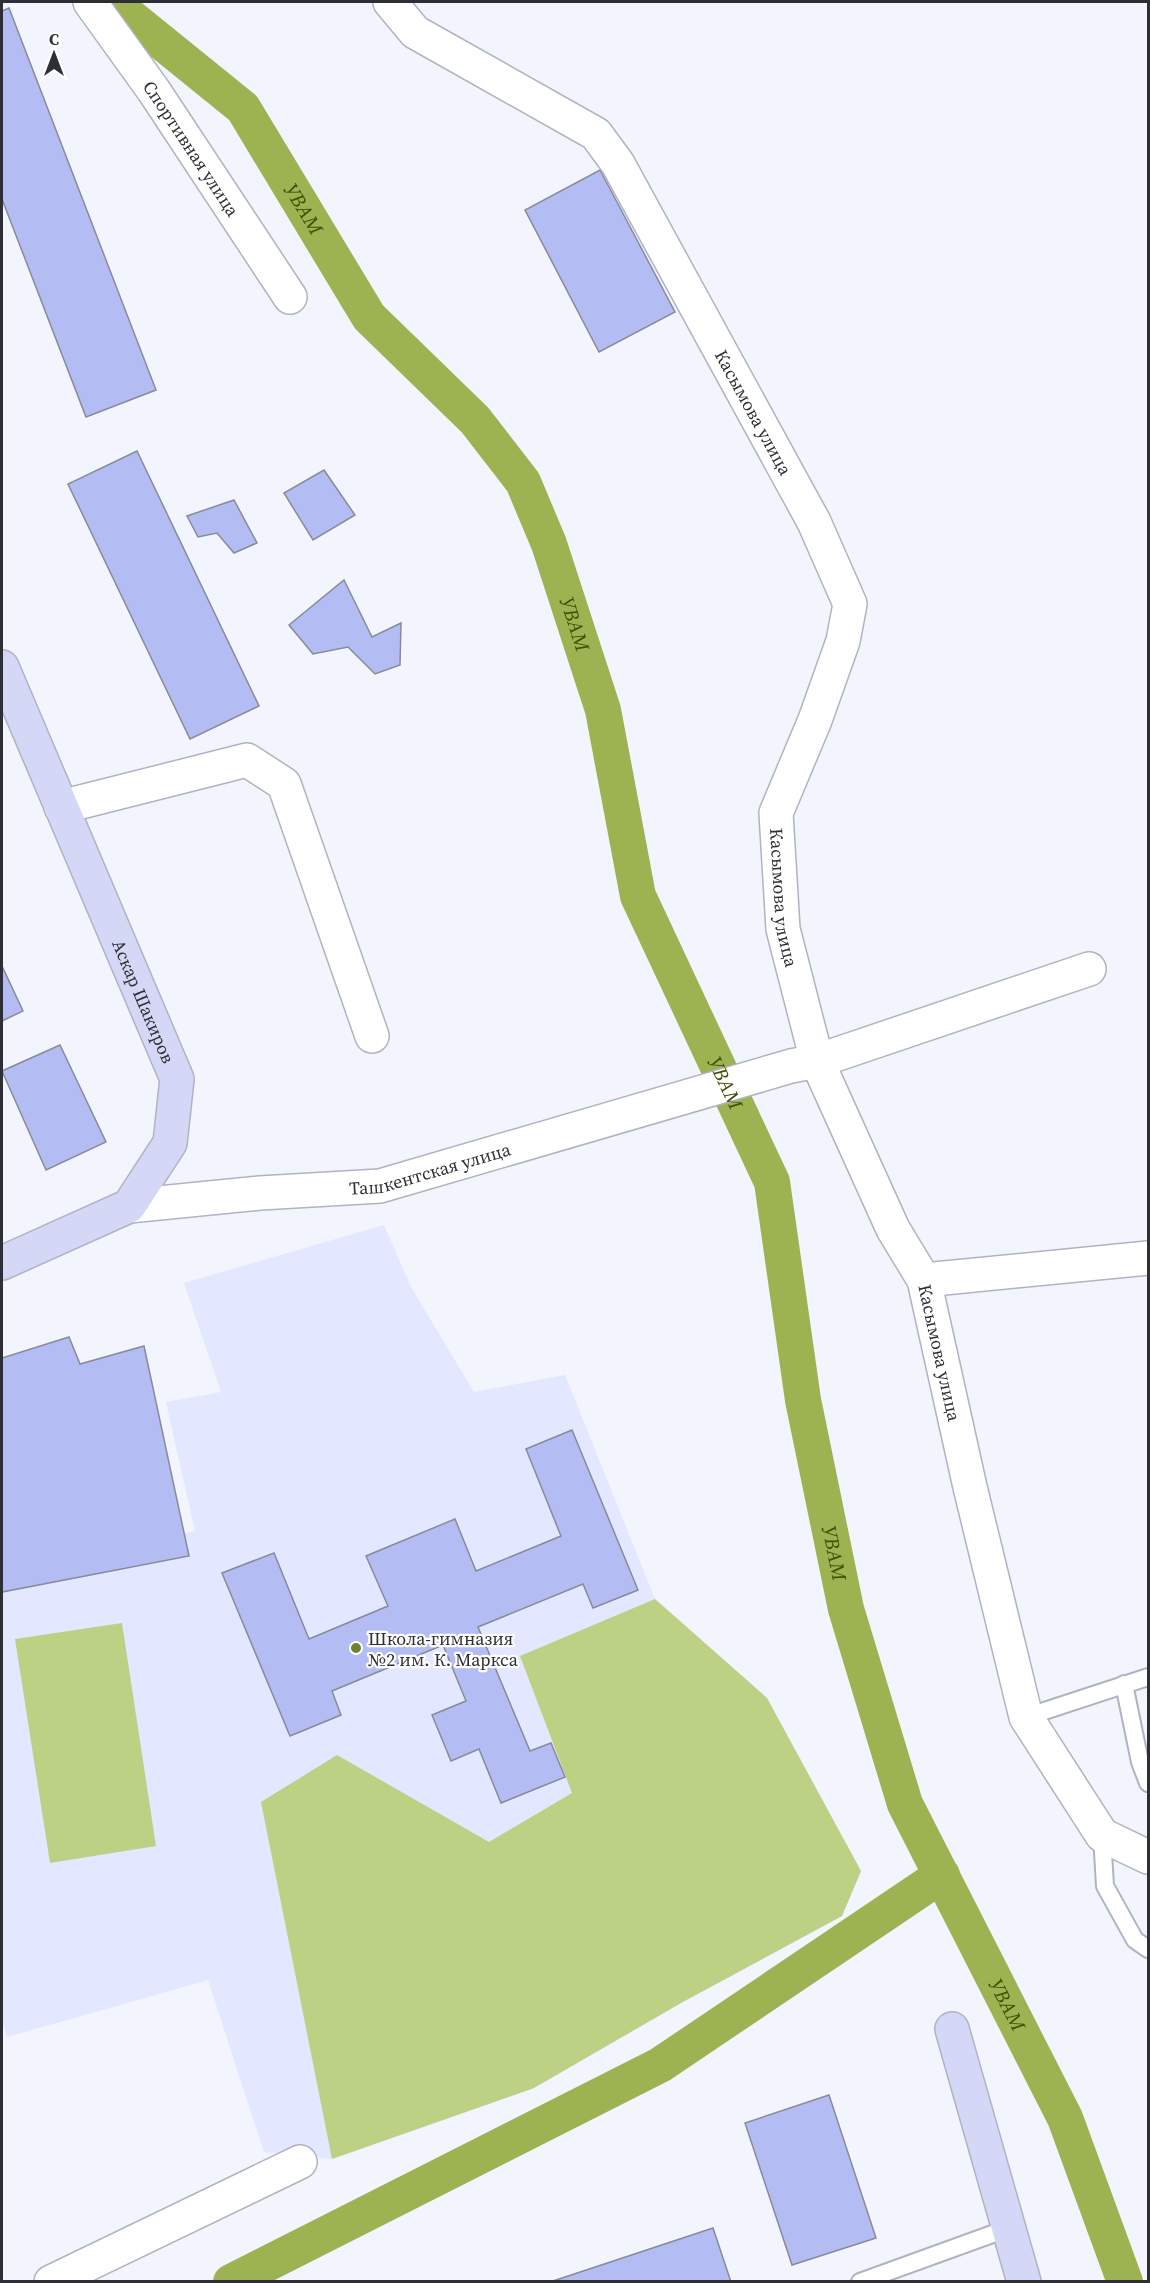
<svg xmlns="http://www.w3.org/2000/svg" width="1150" height="2283" viewBox="0 0 1150 2283" font-family="'Source Serif 4',serif">
	<rect width="100%" height="100%" fill="#f2f4fe"/>
	<path fill="#e3e7ff" d="M384,1225L411,1287L474,1392L565,1375L655,1599L767,1698L861,1871L842,1916L681,2003L534,2088L332,2159L264,2152L208,1980L7,2037L2,2019V1572L195,1531L166,1402L221,1392L184,1283Z"/>
	<path fill="#bdd184" d="M655,1599L767,1698L861,1871L842,1916L681,2003L534,2088L332,2159L261,1802L337,1755L489,1842L572,1793L520,1656Z
		M122,1623L156,1846L50,1863L15,1639Z"/>
	<g fill="none" stroke-linecap="round" stroke-linejoin="round">
		<g stroke="#9db351" stroke-width="36">
			<path id="s1" d="M116,2L117,6L243,108L369,317L475,420L523,482L549,544L603,710L638,896L772,1182L803,1400L846,1609L905,1804L1065,2118L1125,2282"/>
			<path d="M231,2282L660,2065L942,1875"/>
		</g>
	</g>
	<path fill="#b4bdf3" stroke="#888a99" stroke-width="1.5" d="M9,8L156,390L86,417L2,199V11Z
		M600,170L675,312L599,352L525,210Z
		M137,451L259,706L190,739L68,484Z
		M324,470L355,515L313,540L284,493Z
		M234,500L257,543L234,553L217,533L198,537L187,516Z
		M344,580L372,637L401,623L400,665L375,674L348,647L313,654L289,625Z
		M2,966L23,1011L2,1021Z
		M60,1045L106,1142L46,1170L2,1071Z
		M69,1337L80,1364L144,1346L189,1556L2,1592V1358Z
		M572,1430L638,1590L593,1608L583,1584L478,1627L530,1751L551,1743L565,1777L501,1803L479,1749L451,1761L432,1715L466,1701L443,1645L332,1691L341,1715L290,1736L222,1573L274,1553L309,1639L388,1606L366,1556L455,1519L476,1571L561,1536L526,1449Z
		M829,2095L876,2238L792,2265L745,2123Z
		M713,2228L731,2282H550Z"/>
	<g fill="none" stroke-linecap="round" stroke-linejoin="round">
		<defs>
			<path id="lane" d="M1124,1684L1140,1762L1148,1783
				M1026,1717L1148,1677
				M1102,1835L1105,1886L1135,1940L1148,1949
				M860,2282L1009,2228"/>
			<g id="street">
				<path id="s2" d="M90,2L154,91L290,297"/>
				<path id="s3" d="M390,2L415,32L596,134L618,164L814,522L850,604L843,641L815,720L776,813L783,929L817,1061L893,1229L924,1280L970,1487L1026,1717L1102,1835L1148,1857"/>
				<path d="M61,807L247,760L284,784L372,1036"/>
				<path id="s4" d="M129,1206L260,1193L380,1186L791,1066L817,1061L1089,969"/>
				<path d="M924,1280L1148,1258"/>
				<path d="M51,2282L300,2162"/>
			</g>
			<g id="secondary">
				<path id="s5" d="M2,667L177,1079L170,1143L129,1206L2,1263"/>
				<path d="M952,2029L1024,2282"/>
			</g>
		</defs>
		<use href="#lane" stroke="#b0b3c2" stroke-width="20"/>
		<use href="#street" stroke="#b0b3c2" stroke-width="36"/>
		<use href="#secondary" stroke="#b0b3c2" stroke-width="36"/>
		<use href="#lane" stroke="#fff" stroke-width="16"/>
		<use href="#street" stroke="#fff" stroke-width="33"/>
		<use href="#secondary" stroke="#d5d7f6" stroke-width="33"/>
	</g>
	<circle fill="#708232" stroke="#fff" stroke-width="2" cx="356" cy="1648" r="6"/>
	<g text-anchor="middle" dominant-baseline="central" stroke-width="4.5" stroke-linejoin="round" paint-order="stroke">
		<g font-size="18" fill="#2e2f35" stroke="#fff">
			<text stroke="none"><textPath href="#s2" startOffset="178">Спортивная улица</textPath></text>
			<text stroke="none"><textPath href="#s3" startOffset="567">Касымова улица</textPath></text>
			<text stroke="none"><textPath href="#s3" startOffset="1089">Касымова улица</textPath></text>
			<text stroke="none"><textPath href="#s5" startOffset="363">Аскар Шакиров</textPath></text>
			<text stroke="none"><textPath href="#s4" startOffset="304">Ташкентская улица</textPath></text>
			<text stroke="none"><textPath href="#s3" startOffset="1575">Касымова улица</textPath></text>
		</g>
		<g font-size="18" fill="#2e2f35" stroke="#fff" text-anchor="start">
			<text x="368" y="1638">Школа-гимназия<tspan x="368" dy="21">№2 им. К. Маркса</tspan></text>
		</g>
		<g font-size="20" font-style="italic" fill="#425003" stroke="#fff">
			<text stroke="none"><textPath href="#s1" startOffset="284">УВАМ</textPath></text>
			<text stroke="none"><textPath href="#s1" startOffset="788">УВАМ</textPath></text>
			<text stroke="none"><textPath href="#s1" startOffset="1274">УВАМ</textPath></text>
			<text stroke="none"><textPath href="#s1" startOffset="1760">УВАМ</textPath></text>
			<text stroke="none"><textPath href="#s1" startOffset="2246">УВАМ</textPath></text>
		</g>
	</g>
	<rect width="1150" height="2283" fill="none" stroke="#2e2f35" stroke-width="6"/>
	<g transform="translate(54 54)" stroke="#ffffff" stroke-width="4.5" paint-order="stroke">
	<path d="M0-4.5L10 22L0 15L-10 22Z" fill="#2e2f35"/>
	<text y="-9" font-size="16" font-weight="bold" text-anchor="middle" fill="#2e2f35">С</text>
	</g>
</svg>
